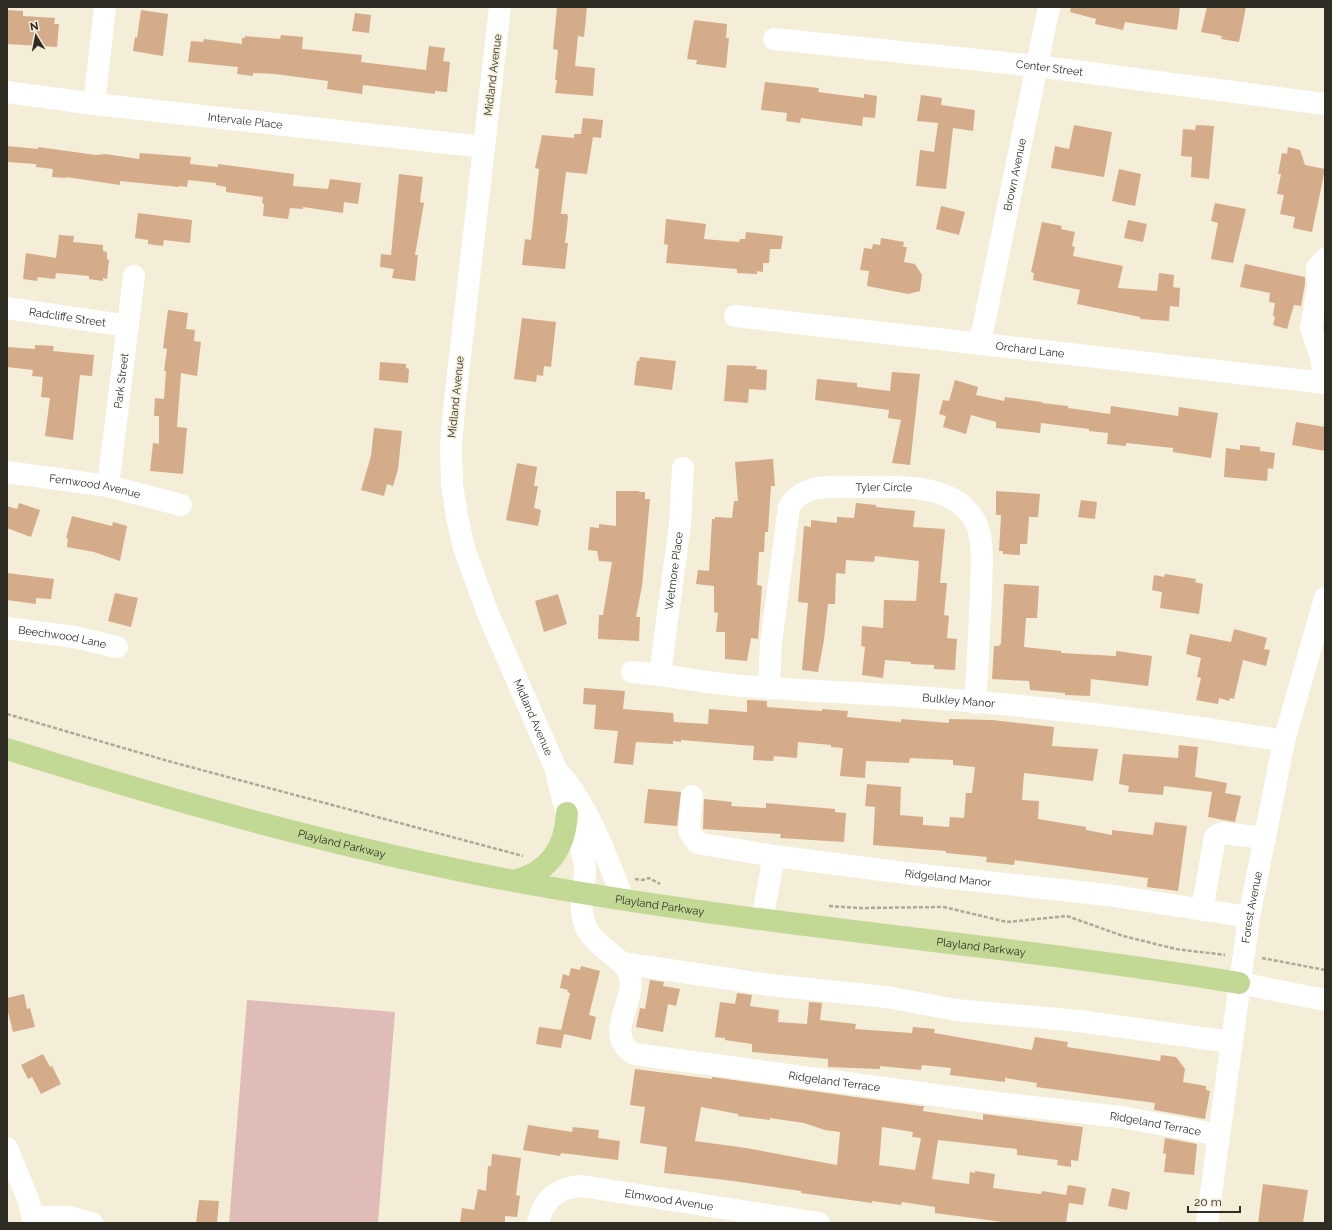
<svg xmlns="http://www.w3.org/2000/svg" width="1332" height="1230" viewBox="0 0 1332 1230" font-family="Raleway,sans-serif">
	<rect width="100%" height="100%" fill="#f4edd7"/>
	<path fill="#dfbcb7" d="M247,1000L395,1012L378,1223H229Z"/>
	<path fill="#d5ac8a" fill-rule="evenodd" d="M557,7H587L584,37L578,36L575,66L595,68L593,96L555,93L557,80H555L558,50L553,49Z
		M1071,7H1180L1177,30L1125,22L1123,30L1095,24L1096,19L1070,12Z
		M1207,7H1246L1239,42L1221,39L1222,36L1201,32Z
		M7,10L23,11V16L55,18L54,24H59L57,47L7,44Z
		M141,10L168,14L163,56L133,51L135,37L137,38Z
		M355,13L371,15L369,33L352,31Z
		M694,20L727,24L726,38H729L726,68L696,64L697,60L687,59Z
		M281,35L303,37L302,49L362,55L361,62L426,70L429,46L445,48L443,61L450,62L447,92L435,91V94L363,85L362,94L327,89L328,81L275,74L253,73V76L237,74L238,67L188,62L191,41L203,42L204,39L242,44V38H245V36L280,39Z
		M765,82L819,88L818,92L864,98V94L877,96L875,118L863,117L862,126L801,118L800,123L786,121L787,113L761,110Z
		M921,95L942,98L941,105L975,110L973,131L953,128L946,189L916,186L920,150L934,152L938,123L917,121Z
		M583,118L603,120L601,138L593,137L587,174L566,172L561,214H567L568,217L565,243H568L565,269L522,265L525,239L531,240L539,169L535,168L542,135L574,138V134H581Z
		M1074,125L1112,132L1104,177L1051,168L1055,146L1069,149Z
		M1196,125L1214,126L1209,179L1191,177L1192,157L1181,156L1183,129L1195,130Z
		M7,146L38,149V147L96,155L106,154L139,159L140,153L191,157L190,164L218,167V164L294,174L293,186L328,189L330,179L361,183L358,204L344,202L343,213L303,207V209L290,208L288,219L263,216L264,204L262,203L263,197L226,192V187L216,185V183L188,180L187,187L179,186V187L120,181V185L66,177V178L52,177L53,169L36,167V164L7,162Z
		M1288,147L1300,150L1305,165L1325,169L1312,232L1293,228L1295,217L1280,214L1284,195L1277,194L1281,174H1278L1282,153L1287,154Z
		M1119,169L1141,174L1135,206L1112,201Z
		M399,174L423,177L420,202L424,203L415,255H418L415,281L392,278L394,269L380,267L381,254L391,255Z
		M1215,203L1246,209L1233,263L1211,259L1218,223L1211,221Z
		M941,206L965,212L959,235L936,229Z
		M138,213L192,220L190,243L164,240L163,246L148,244V240L135,238Z
		M666,219L706,224L704,239L739,242L740,239H745L746,232L783,236L781,249H770L769,263H763V272L757,271V274L737,273V269L666,263L668,245L664,244Z
		M1128,220L1147,224L1143,242L1124,238Z
		M1042,222L1062,226L1061,229L1075,232L1072,246L1075,247L1073,256L1123,266L1118,288L1157,291L1159,273L1174,275L1173,287L1180,288L1179,307L1170,306L1169,321L1140,319V317L1077,304L1080,290L1033,280L1034,273L1031,272Z
		M59,235L74,236L73,242L103,245V251L107,252V259L109,260L107,279L103,278V281L89,279V276L56,273L55,279L38,277L37,281L23,279L26,253L56,258Z
		M881,238L904,242L903,247H907L904,262L915,264L922,275L920,291L908,294L867,286L869,271L860,270L864,248L872,249L873,244L880,245Z
		M1245,264L1305,277V284L1301,306L1294,305L1287,329L1273,325L1275,317L1273,316L1275,303L1269,302L1270,293L1240,287Z
		M168,310L188,313L186,329L195,330L194,341L201,342L197,376L181,373L177,427L187,428L183,474L150,471L153,443L159,444V416H154L155,398L164,399L166,371H164L167,349L163,348Z
		M522,318L556,322L551,367L544,366L543,376L537,375L536,382L514,379Z
		M35,345L54,346L53,351L94,355L92,376L80,375L73,440L45,436L50,398L41,397L43,377L32,376L33,370L7,367V347L35,349Z
		M640,357L676,361L672,390L634,385L637,361H639Z
		M380,362L406,364V368L409,369L408,383L379,380Z
		M727,365L757,366L756,369L767,370L766,390L749,389L748,403L724,401Z
		M892,372L920,374L910,465L892,463L901,420L888,418L889,410L815,400L817,379L857,383V387L890,391Z
		M955,380L978,387L976,395L1004,401L1005,397L1042,402V403L1068,406V408L1110,414L1111,406L1178,416L1179,407L1218,413L1211,458L1173,452V448L1126,443V446L1107,444L1108,433L1089,431V429L1041,423L1040,433L996,428V422L971,415L966,434L943,427L946,416L939,414L943,400L949,401Z
		M1296,422L1325,427V451L1292,445Z
		M374,428L402,431L398,469L393,486L387,484L384,496L361,490L371,456Z
		M1240,445L1260,447V451L1275,453L1273,469L1268,468L1267,481L1224,477L1226,448L1240,450Z
		M773,459L775,486H771L768,532H765L764,552H759L757,585L762,586L758,639L751,638L747,661L725,659V632H716L718,613L714,612V586L696,584L698,570L709,571L712,519H715V517L732,518L734,501H738L735,462Z
		M517,463L537,467L534,486H538L534,508L541,510L538,526L506,520Z
		M616,491H639V492H645V499H650L642,586L636,617H640L639,641L598,639L599,615H603L612,562L599,561L597,551L588,550L590,527L599,528V524L616,526Z
		M996,491L1040,494L1038,517H1029L1027,544H1020V555L1003,554V551H999L1001,515H996Z
		M1081,500L1097,502L1095,519L1078,517Z
		M19,503L40,510L31,537L7,528V506L17,509Z
		M856,503L876,505V507L915,511L913,527L945,529L940,583H947L944,615L949,616L947,638L957,639L955,670L934,669V665L911,664V662L885,660L883,678L862,675L865,647L861,646L862,626L883,628L884,600L916,601L919,561L875,556L874,562L846,560L845,574L836,573L835,604H828L824,640L818,672L802,670L808,603L798,602L804,526L811,527V520L837,523V517L854,518Z
		M72,516L112,526L113,522L127,526L120,561L94,552L67,547L68,539L66,538Z
		M7,573L54,579L51,599L36,598V604L7,600Z
		M1165,574L1196,579L1195,582L1203,584L1199,614L1160,608L1162,592L1152,590L1154,575L1164,577Z
		M1004,584L1039,586L1037,618H1026L1024,647L1061,651V653L1116,656V651L1152,656L1148,686L1091,679L1090,696L1065,695V693L1030,690L1029,681L992,679L994,646H999L1001,643Z
		M115,593L138,598L131,627L108,621Z
		M558,594L567,624L544,632L535,601Z
		M1234,629L1267,638L1264,649L1270,650L1266,666L1243,660L1234,699L1230,698L1229,701L1219,698L1218,704L1196,700L1201,678L1197,677L1201,658L1186,654L1190,634L1231,642Z
		M584,688L625,691L623,709L673,713L674,722L708,724L709,709L747,712V700L767,701V707L822,711V709L848,711L847,717L901,722V719L949,723V719L992,720L1054,727L1052,746L1098,749L1093,781L1024,773L1022,800L1039,801L1038,819L1086,827V830L1112,835V830L1153,835L1155,822L1187,826L1178,891L1147,887L1148,878L1015,860L1014,865L986,862L987,857L946,853V851L873,845L875,807L865,806L867,784L901,787L900,815L923,817V825L949,827L950,817L964,818L966,793H972L975,767L953,765V760L910,758L909,763L866,761L865,778L840,776L843,748L831,747V745L798,742L797,758L774,756L773,761L753,760L754,746L681,740V742L673,741V744L636,742L633,765L614,763L618,731L594,729L596,705L583,704Z
		M1179,745L1198,747L1195,777L1227,783L1225,793L1241,796L1235,822L1208,817L1212,792L1164,786L1163,795L1128,792L1129,786L1119,784L1123,754L1178,758Z
		M648,789L681,792L677,826L644,823Z
		M704,799L732,802L731,806L766,808V803L835,809V812L846,813L844,842L780,838L781,834L703,829Z
		M581,966L600,971L589,1015L596,1017L591,1040L564,1034L561,1048L536,1044L539,1027L561,1030L570,993L567,992L568,990L560,988L563,974L569,976L571,968L580,970Z
		M650,980L664,982L663,986L680,989L676,1006L668,1004L663,1032L636,1027L640,1008L645,1009Z
		M737,993L752,995L750,1006L779,1010L778,1022L807,1024L809,1002L822,1003L820,1020L856,1024L855,1029L912,1033L913,1027L935,1029L934,1033L1032,1050L1035,1037L1068,1042L1067,1047L1160,1061L1161,1055L1176,1057L1185,1069L1183,1082L1206,1086V1090L1210,1091L1205,1119L1154,1110L1155,1103L1036,1087L1037,1083L1005,1078V1082L950,1075L951,1068L922,1065L921,1070L880,1066V1069L828,1067V1059L752,1052V1044L725,1040V1038L715,1037L720,1002L735,1004Z
		M24,994L27,1009L30,1008L35,1027L13,1032L7,1008V998Z
		M43,1054L50,1067L52,1066L61,1084L41,1094L32,1077L28,1079L21,1065Z
		M635,1069L712,1079V1077L920,1106H924L923,1111L983,1120V1114L1083,1127L1078,1161L1071,1160V1167L1057,1165L1058,1160L1017,1155V1149L938,1140L932,1179L969,1184L970,1172L975,1173V1171L995,1174L993,1188L1041,1194L1042,1191L1066,1195L1068,1185L1086,1188L1083,1205L1069,1203L1066,1223H1010L935,1213V1207L902,1202L901,1205L872,1201V1203L801,1193V1191L734,1181L664,1173L667,1147L640,1143L645,1107L630,1105ZM701,1107L738,1114V1116L770,1120V1118L804,1123L825,1130L840,1132L837,1165L746,1148L695,1141ZM882,1127L913,1132L912,1137L921,1138L915,1170L879,1165Z
		M528,1125L572,1132L573,1127L599,1130L598,1138L620,1141L618,1160L561,1153L560,1156L523,1150Z
		M1165,1138L1197,1144L1194,1175L1164,1172L1166,1154L1163,1153Z
		M492,1154L521,1158L516,1195L520,1196L517,1217L505,1216V1223H460L462,1208L474,1210L478,1189L486,1191L488,1166H491Z
		M1263,1184L1308,1190L1303,1223H1258Z
		M1112,1188L1130,1192L1127,1210L1108,1206Z
		M199,1200L219,1201L217,1223H196Z"/>
	<g fill="none" stroke-linecap="round" stroke-linejoin="round">
		<path stroke="#ada897" stroke-width="2.5" stroke-dasharray="4 2" stroke-linecap="butt" d="M7,714L168,761L523,856
			M635,879L642,880L649,878L660,884
			M829,906L859,908L944,907L1007,922L1067,916L1123,936L1176,949L1225,955
			M1262,958L1325,970"/>
		<g stroke="#fff" stroke-width="22">
			<path id="s1" d="M500,7L454,409L451,447L452,484L457,517L464,548L488,614L556,769C559,784 562,798 567,813C574,831 585,850 585,870C585,890 577,907 586,927C595,947 623,958 629,973C639,1000 601,1033 634,1054L972,1100L1121,1117L1219,1135"/>
			<path id="s2" d="M774,39L1037,66L1325,104"/>
			<path id="s3" d="M7,92L94,104L484,147"/>
			<path d="M94,104L105,7"/>
			<path id="s4" d="M7,308L128,326"/>
			<path id="s5" d="M735,316L1325,383"/>
			<path id="s6" d="M980,343L1049,7"/>
			<path d="M1324,383L1322,360L1311,328L1318,287L1317,268L1325,259"/>
			<path id="s7" d="M7,472L108,486L181,505"/>
			<path id="s8" d="M108,486L134,276"/>
			<path id="s9" d="M7,628L74,637L117,647"/>
			<path id="s10" d="M632,672C669,675 705,683 743,686C805,691 868,693 930,698C1048,707 1167,721 1284,741"/>
			<path id="s11" d="M660,674L680,524L683,468"/>
			<path id="s12" d="M769,687L771,643L789,507C803,482 835,487 860,487C891,487 931,484 958,502C967,509 976,519 979,531C984,551 981,573 981,594C979,630 978,666 975,703"/>
			<path d="M562,776C591,812 606,856 623,899"/>
			<path id="s13" d="M692,796L689,831L697,843L774,856L913,874L1108,895L1249,917"/>
			<path d="M1202,910L1215,837L1222,833L1265,838"/>
			<path d="M762,920L774,856"/>
			<path d="M622,963L770,985L887,997L956,1010L1079,1021L1231,1042"/>
			<path d="M1239,983L1325,1000"/>
			<path d="M7,1148L29,1202L34,1223"/>
			<path d="M33,1217H70L92,1223"/>
			<path id="s14" d="M538,1223C543,1199 557,1188 581,1186L819,1223"/>
			<path id="s15" d="M1207,1223L1249,917L1284,741L1325,598"/>
		</g>
		<g stroke="#c1d995" stroke-width="22">
			<path id="s16" d="M7,749C173,801 342,849 514,881C754,926 998,943 1239,983"/>
			<path d="M514,881C549,872 565,849 567,813"/>
		</g>
	</g>
	<g text-anchor="middle" dominant-baseline="central" stroke-width="3" stroke-linejoin="round" paint-order="stroke">
		<g font-size="11" fill="#2e2c23" stroke="#f4edd7">
			<text stroke="none"><textPath href="#s2" startOffset="277">Center Street</textPath></text>
			<text transform="translate(493 75) rotate(-83)">Midland Avenue</text>
			<text stroke="none"><textPath href="#s3" startOffset="240">Intervale Place</textPath></text>
			<text stroke="none"><textPath href="#s6" startOffset="172">Brown Avenue</textPath></text>
			<text stroke="none"><textPath href="#s4" startOffset="61">Radcliffe Street</textPath></text>
			<text stroke="none"><textPath href="#s5" startOffset="297">Orchard Lane</textPath></text>
			<text stroke="none"><textPath href="#s8" startOffset="106">Park Street</textPath></text>
			<text transform="translate(456 397) rotate(-84)">Midland Avenue</text>
			<text stroke="none"><textPath href="#s7" startOffset="89">Fernwood Avenue</textPath></text>
			<text stroke="none"><textPath href="#s12" startOffset="283">Tyler Circle</textPath></text>
			<text stroke="none"><textPath href="#s11" startOffset="104">Wetmore Place</textPath></text>
			<text stroke="none"><textPath href="#s9" startOffset="56">Beechwood Lane</textPath></text>
			<text stroke="none"><textPath href="#s10" startOffset="328">Bulkley Manor</textPath></text>
			<text stroke="none"><textPath href="#s1" startOffset="728">Midland Avenue</textPath></text>
			<text stroke="none"><textPath href="#s16" startOffset="348">Playland Parkway</textPath></text>
			<text stroke="none"><textPath href="#s13" startOffset="303">Ridgeland Manor</textPath></text>
			<text stroke="none"><textPath href="#s16" startOffset="672">Playland Parkway</textPath></text>
			<text stroke="none"><textPath href="#s15" startOffset="319">Forest Avenue</textPath></text>
			<text stroke="none"><textPath href="#s16" startOffset="996">Playland Parkway</textPath></text>
			<text stroke="none"><textPath href="#s1" startOffset="1301">Ridgeland Terrace</textPath></text>
			<text stroke="none"><textPath href="#s1" startOffset="1625">Ridgeland Terrace</textPath></text>
			<text stroke="none"><textPath href="#s14" startOffset="151">Elmwood Avenue</textPath></text>
		</g>
	</g>
	<rect width="1332" height="1230" fill="none" stroke="#2e2c23" stroke-width="16"/>
	<g transform="translate(36 36) rotate(350)" stroke="#f4edd7" stroke-width="3" paint-order="stroke">
	<path d="M0-3L7 15L0 10L-7 15Z" fill="#2e2c23"/>
	<text y="-6" font-size="11" font-weight="bold" text-anchor="middle" fill="#2e2c23">N</text>
	</g>
	<path d="M1188 1206v6h52v-6" fill="none" stroke="#2e2c23" stroke-width="2"/>
	<text x="1194" y="1206" font-size="12" fill="#2e2c23" stroke="#f4edd7" stroke-width="3" paint-order="stroke">20 m</text>
</svg>
